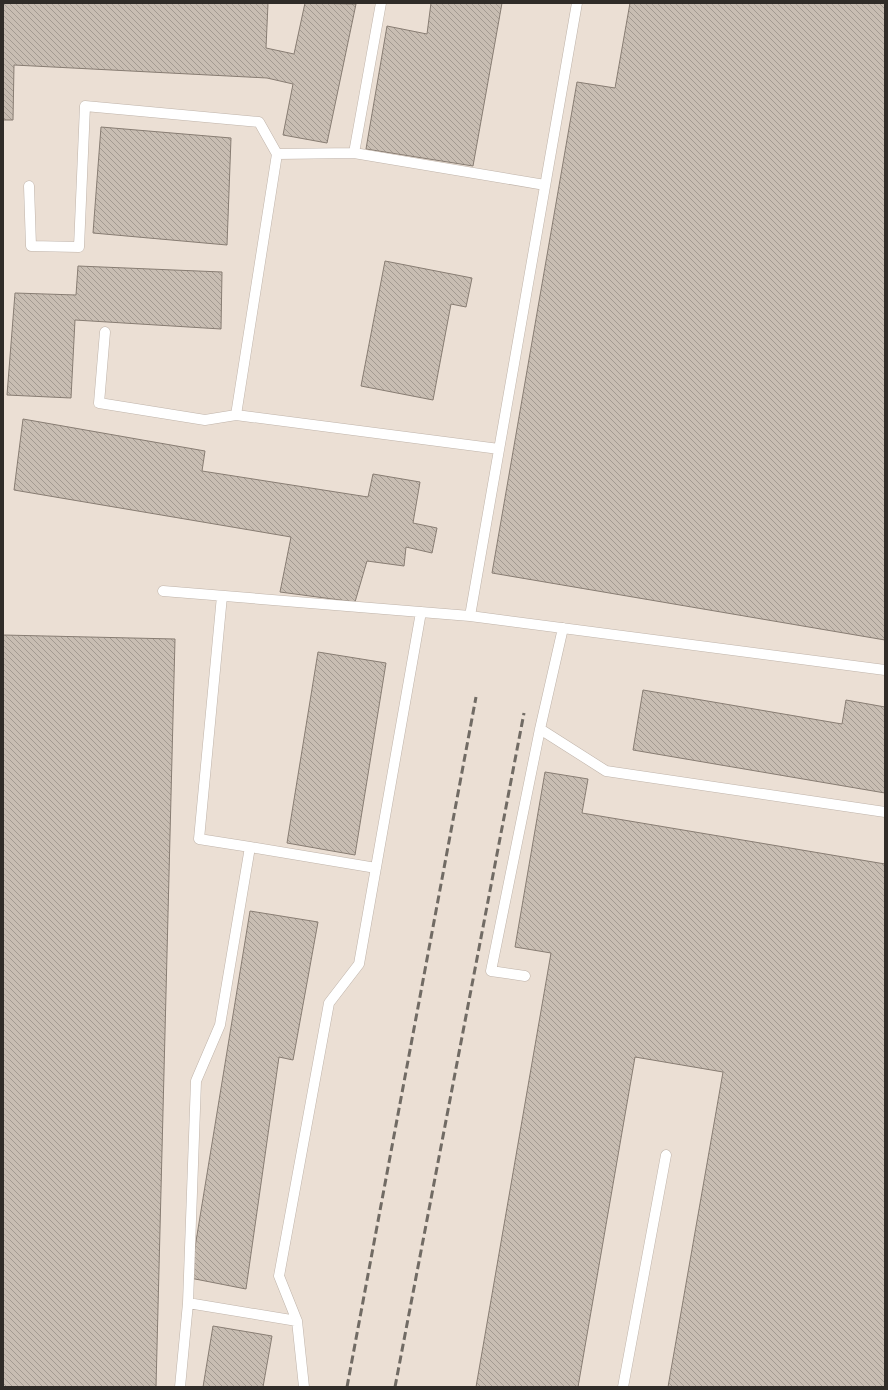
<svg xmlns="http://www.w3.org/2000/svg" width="888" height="1390" viewBox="0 0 888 1390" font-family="Rubik,sans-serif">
	<defs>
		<pattern id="building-back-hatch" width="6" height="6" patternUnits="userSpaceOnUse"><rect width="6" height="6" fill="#c8bdb2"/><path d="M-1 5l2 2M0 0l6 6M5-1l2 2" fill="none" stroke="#a39a91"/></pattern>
	</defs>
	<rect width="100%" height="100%" fill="#ebdfd4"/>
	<path fill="url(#building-back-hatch)" stroke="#887d73" d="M3,3H268L266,48L294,54L305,3L356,4L327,143L283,135L293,84L267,78L14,65L13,120H3Z
		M431,3H502L473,166L366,149L387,26L427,34Z
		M630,3H885V640L492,573L577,82L615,88Z
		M101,127L231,138L227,245L93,233Z
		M385,261L472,278L466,307L451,304L433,400L361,386Z
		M78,266L222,272L221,329L75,320L71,398L7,395L15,293L76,295Z
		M23,419L205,451L202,471L368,497L373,474L420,482L413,523L437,528L432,553L406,547L404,566L367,561L355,602L280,592L291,537L14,490Z
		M3,635L175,639L156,1387H3Z
		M318,652L386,663L355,855L287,843Z
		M643,690L842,724L846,700L885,707V793L633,750Z
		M545,772L588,779L582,813L885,864V1387H668L723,1072L635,1057L578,1387H476L551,953L515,947Z
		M250,911L318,922L293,1060L279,1057L246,1289L190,1278Z
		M213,1326L272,1336L263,1387H203Z"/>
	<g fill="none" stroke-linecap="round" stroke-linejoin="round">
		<defs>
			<path id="service" d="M381,3L354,153L545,185
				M29,186L31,246L79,247L85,106L259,122L277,154
				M105,332L99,403L205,420L236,415L499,449
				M236,415L277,154L354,153
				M163,591L470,616L577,3
				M222,596L199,839L250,847
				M470,616L885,670
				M540,729L606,771L885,812
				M525,976L491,971L540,729L563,628
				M188,1303L196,1081L220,1025L250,847L376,868
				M180,1387L188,1303L297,1321
				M304,1387L297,1321L279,1276L329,1003L359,964L421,612
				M623,1387L666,1155"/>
		</defs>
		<use href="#service" stroke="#bfb3a9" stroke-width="11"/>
		<use href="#service" stroke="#fff" stroke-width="10"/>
		<path stroke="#716b64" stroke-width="3" stroke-dasharray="8 4" stroke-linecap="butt" d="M347,1387L476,697
			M395,1387L524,713"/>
	</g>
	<rect width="888" height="1390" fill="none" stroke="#302c28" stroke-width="8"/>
</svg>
